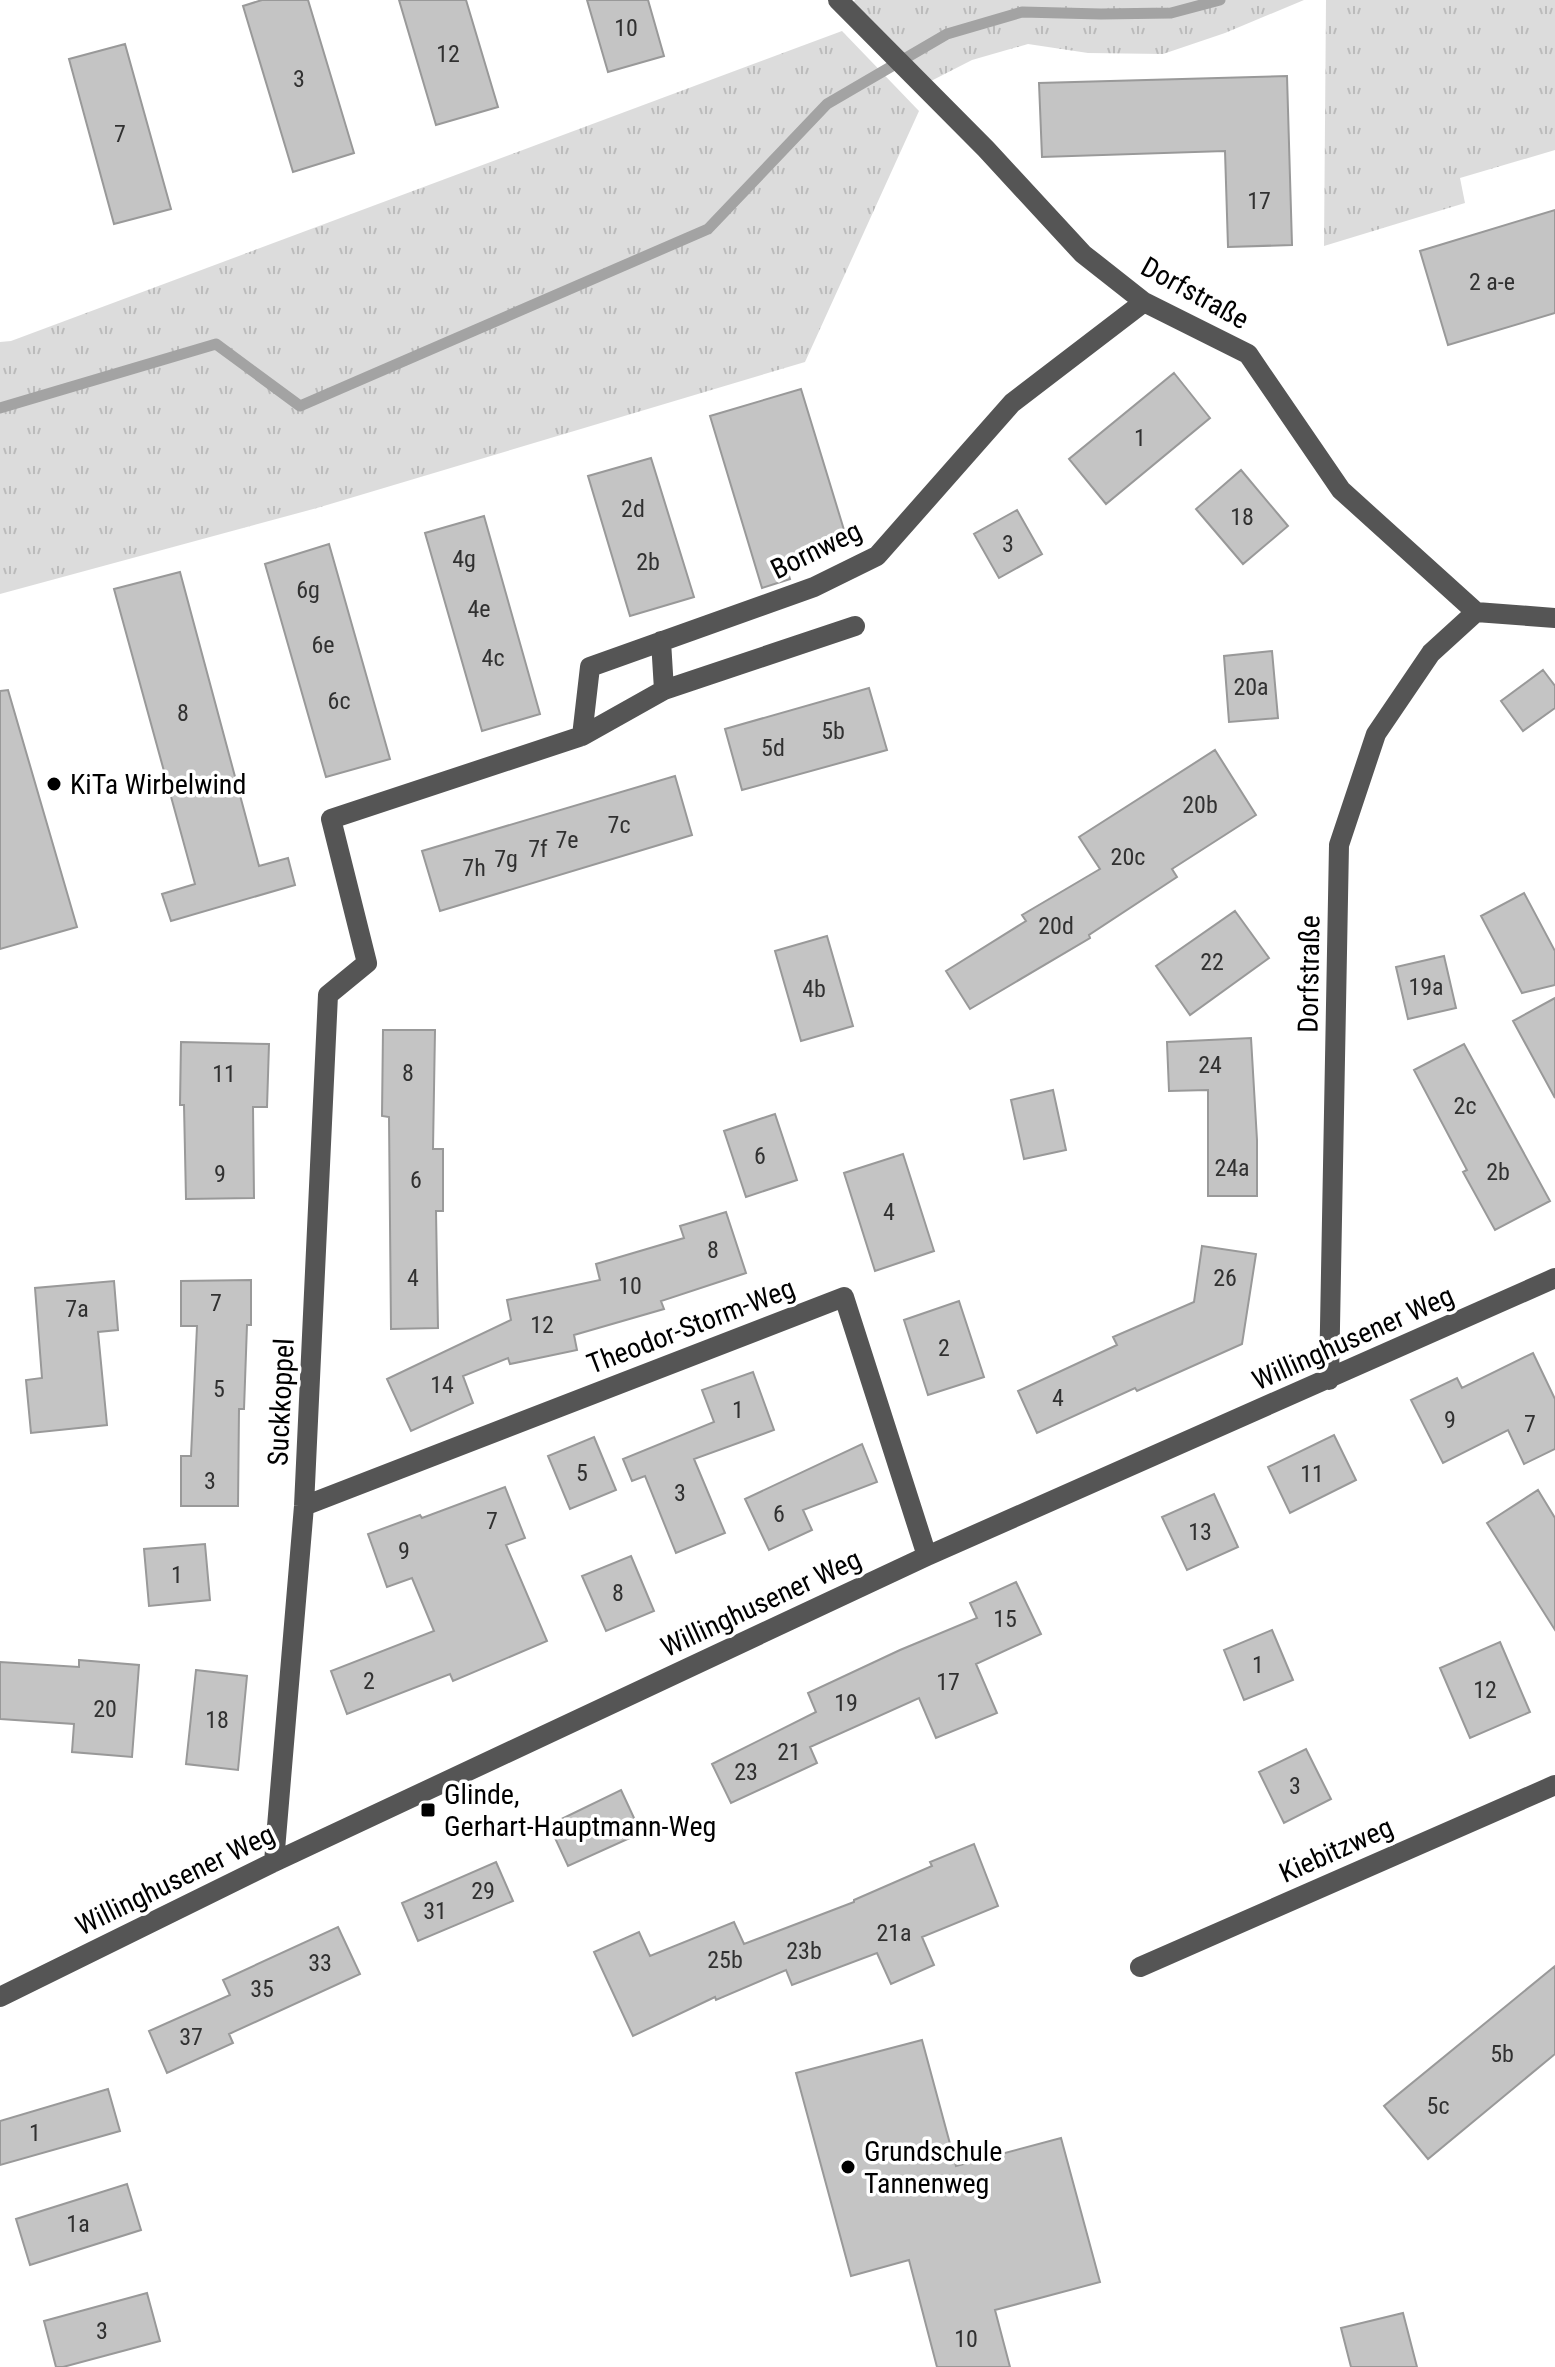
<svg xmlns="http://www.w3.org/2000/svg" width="1555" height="2367" viewBox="0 0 1555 2367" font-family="'Roboto Condensed',sans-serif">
	<defs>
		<pattern id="park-tufts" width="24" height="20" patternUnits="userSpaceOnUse" patternTransform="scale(2)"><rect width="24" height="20" fill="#dcdcdc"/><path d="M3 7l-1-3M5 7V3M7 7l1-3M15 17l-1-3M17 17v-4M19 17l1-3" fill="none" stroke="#bbb"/></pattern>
	</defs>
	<rect width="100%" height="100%" fill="#fff"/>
	<path fill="url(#park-tufts)" d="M855,0H1304L1225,33L1163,54L1088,53L1028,44L972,60L929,82L852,5Z
		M1326,0H1555V150L1460,178L1465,203L1324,246Z
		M842,31L919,111L805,362L317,508L0,594V342L11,341Z"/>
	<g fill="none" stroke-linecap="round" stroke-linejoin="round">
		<path stroke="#a3a3a3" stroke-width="11" d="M0,408L216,344L300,406L708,229L827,104L947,34L1022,12L1101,14L1171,13L1220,0"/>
	</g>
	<path fill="#c4c4c4" stroke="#999" stroke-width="2" d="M262,0H308L354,153L293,172L243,6Z
		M399,0H466L498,107L436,125Z
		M587,0H648L664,56L608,72Z
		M125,44L171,209L114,224L69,59Z
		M1287,76L1292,245L1228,247L1225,151L1042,157L1039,83Z
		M1555,210V313L1448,345L1420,251Z
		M1174,373L1210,418L1106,504L1069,459Z
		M801,389L848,543L785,562L790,579L762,588L710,416Z
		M651,458L694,597L630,616L588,476Z
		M1241,470L1288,526L1243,564L1196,509Z
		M1017,510L1042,554L999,578L974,534Z
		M484,516L540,714L482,731L425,533Z
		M329,544L390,759L326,777L265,564Z
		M180,572L259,866L288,858L295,885L171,921L162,894L195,884L114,589Z
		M1272,651L1278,718L1229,722L1224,656Z
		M1543,670L1555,686V708L1523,731L1501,701Z
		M869,688L887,750L742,790L725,729Z
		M8,690L77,927L0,949V691Z
		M1215,750L1256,815L1172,869L1177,877L1089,935L1090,938L970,1009L946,971L1026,921L1022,915L1100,869L1079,837Z
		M675,776L692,835L440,911L422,851Z
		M1524,893L1555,951V985L1522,993L1481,916Z
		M1235,911L1269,958L1190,1015L1156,966Z
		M827,936L853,1026L801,1041L775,951Z
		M1444,956L1456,1008L1408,1019L1396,967Z
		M1555,998V1098L1513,1021Z
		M383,1030H435L433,1149H443V1211H436L438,1328L391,1329L389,1117L382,1116Z
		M1251,1038L1257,1140V1196H1208V1090L1169,1091L1167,1042Z
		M181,1042L269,1044L267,1107H253L254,1198L186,1199L184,1105H180Z
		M1464,1044L1550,1201L1495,1230L1463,1172L1467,1170L1414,1070Z
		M1053,1090L1066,1150L1024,1159L1011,1100Z
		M775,1114L797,1180L746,1197L724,1131Z
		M903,1154L934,1251L875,1271L844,1173Z
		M726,1212L746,1273L661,1301L664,1309L574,1335L577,1350L510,1364L508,1358L463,1376L473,1403L411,1431L387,1379L511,1320L507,1300L600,1280L596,1264L684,1238L680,1226Z
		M1202,1246L1256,1254L1242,1344L1137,1391L1135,1388L1037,1433L1018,1391L1117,1345L1113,1337L1194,1302Z
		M251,1280V1325H247L244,1409H239L238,1506H181V1456H191L197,1326H181V1281Z
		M114,1281L118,1330L98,1332L107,1425L31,1433L26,1380L42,1378L35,1288Z
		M959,1301L984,1377L928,1395L904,1320Z
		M1533,1353L1555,1399V1449L1524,1464L1508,1430L1443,1463L1411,1400L1457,1378L1462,1388Z
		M753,1372L774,1430L694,1459L725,1533L676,1553L645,1476L632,1481L623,1459L714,1422L702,1390Z
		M1334,1435L1356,1480L1290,1513L1268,1467Z
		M594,1437L616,1490L570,1509L548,1456Z
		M862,1444L877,1482L803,1510L812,1530L769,1550L745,1499Z
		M505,1487L525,1538L506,1545L547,1641L453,1681L450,1674L347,1714L331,1671L434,1631L412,1578L387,1587L368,1534L420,1515L422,1518Z
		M1538,1490L1555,1518V1630L1487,1523Z
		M1214,1494L1238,1547L1187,1570L1162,1517Z
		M205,1544L210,1600L149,1606L144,1549Z
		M631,1556L654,1611L606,1631L582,1576Z
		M1016,1582L1041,1634L976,1664L997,1713L936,1738L919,1698L810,1747L817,1763L731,1803L712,1764L816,1712L808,1693L900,1650L977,1618L970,1603Z
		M1272,1630L1293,1680L1244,1700L1224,1650Z
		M1500,1642L1530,1712L1470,1738L1440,1668Z
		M79,1660L139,1665L132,1757L72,1752L74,1724L0,1719V1662L79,1667Z
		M196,1670L247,1676L238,1770L186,1764Z
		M1306,1749L1331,1799L1284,1823L1259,1772Z
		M621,1790L641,1833L568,1866L549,1825Z
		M974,1844L998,1906L922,1937L934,1965L891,1984L877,1953L792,1985L786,1970L716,2000L715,1997L633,2036L594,1952L639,1932L650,1956L734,1922L744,1944L854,1902V1900L932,1866L930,1862Z
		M496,1862L513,1901L418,1941L402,1903Z
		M338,1927L360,1974L229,2034L233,2043L167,2073L149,2031L230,1995L223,1980Z
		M1555,1966V2054L1428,2159L1384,2106Z
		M922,2040L956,2166L1061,2138L1100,2282L995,2310L1010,2367H937L909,2260L851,2276L796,2073Z
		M108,2089L120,2131L0,2165V2121Z
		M127,2184L141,2230L30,2265L16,2219Z
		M147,2293L160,2341L63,2367H56L44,2321Z
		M1403,2313L1417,2367H1351L1341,2328Z"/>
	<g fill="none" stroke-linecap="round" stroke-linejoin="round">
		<path stroke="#555" stroke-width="20" d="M838,0L986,149L1083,254L1144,302L1248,354L1341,490L1476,612L1555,618
			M661,641L664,690
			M582,736L664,690L855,626
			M1329,1380L1339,845L1376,734L1431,653L1476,612
			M304,1506L844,1297L927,1556
			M274,1862L304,1506L328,995L367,963L331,819L582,736L590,667L814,587L877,556L1012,403L1144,302
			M1140,1967L1555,1785
			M0,1997L274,1862L927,1556L1555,1278"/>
	</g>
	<g fill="#000" stroke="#fff" stroke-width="3">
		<circle cx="54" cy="784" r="8"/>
		<rect x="420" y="1802" width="16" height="16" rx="4"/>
		<circle cx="848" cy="2167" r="8"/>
	</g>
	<g text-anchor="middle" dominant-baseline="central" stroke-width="7" stroke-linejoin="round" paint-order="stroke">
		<g font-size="24" fill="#313131">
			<text x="626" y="28">10</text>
			<text x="448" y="54">12</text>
			<text x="299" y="79">3</text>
			<text x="120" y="134">7</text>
			<text x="1259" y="201">17</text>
			<text x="1492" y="282">2 a-e</text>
			<text x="1140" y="438">1</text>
			<text x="633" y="509">2d</text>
			<text x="1242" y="517">18</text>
			<text x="1008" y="544">3</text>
			<text x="464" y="559">4g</text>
			<text x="648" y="562">2b</text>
			<text x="308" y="590">6g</text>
			<text x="479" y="609">4e</text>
			<text x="323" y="645">6e</text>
			<text x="493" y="658">4c</text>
			<text x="1251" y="687">20a</text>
			<text x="339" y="701">6c</text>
			<text x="183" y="713">8</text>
			<text x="833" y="731">5b</text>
			<text x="773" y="748">5d</text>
			<text x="1200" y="805">20b</text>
			<text x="619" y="825">7c</text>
			<text x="567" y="840">7e</text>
			<text x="538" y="849">7f</text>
			<text x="1128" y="857">20c</text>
			<text x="506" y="859">7g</text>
			<text x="474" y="868">7h</text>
			<text x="1056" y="926">20d</text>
			<text x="1212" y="962">22</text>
			<text x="1426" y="987">19a</text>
			<text x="814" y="989">4b</text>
			<text x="1210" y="1065">24</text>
			<text x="408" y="1073">8</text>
			<text x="224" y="1074">11</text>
			<text x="1465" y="1106">2c</text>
			<text x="760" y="1156">6</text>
			<text x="1232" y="1168">24a</text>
			<text x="1498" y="1172">2b</text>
			<text x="220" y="1174">9</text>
			<text x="416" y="1180">6</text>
			<text x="889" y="1212">4</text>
			<text x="713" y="1250">8</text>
			<text x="413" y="1278">4</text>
			<text x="1225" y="1278">26</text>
			<text x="630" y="1286">10</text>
			<text x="216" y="1303">7</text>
			<text x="77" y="1309">7a</text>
			<text x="542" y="1325">12</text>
			<text x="944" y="1348">2</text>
			<text x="442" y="1385">14</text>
			<text x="219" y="1389">5</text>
			<text x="1058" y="1398">4</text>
			<text x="738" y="1410">1</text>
			<text x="1450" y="1420">9</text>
			<text x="1530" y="1424">7</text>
			<text x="582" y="1473">5</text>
			<text x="1312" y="1474">11</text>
			<text x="210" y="1481">3</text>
			<text x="680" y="1493">3</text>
			<text x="779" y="1514">6</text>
			<text x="492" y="1521">7</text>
			<text x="1200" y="1532">13</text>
			<text x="404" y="1551">9</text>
			<text x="177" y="1575">1</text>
			<text x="618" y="1593">8</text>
			<text x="1005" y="1619">15</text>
			<text x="1258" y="1665">1</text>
			<text x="369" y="1681">2</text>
			<text x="948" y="1682">17</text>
			<text x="1485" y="1690">12</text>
			<text x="846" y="1703">19</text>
			<text x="105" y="1709">20</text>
			<text x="217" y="1720">18</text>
			<text x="789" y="1752">21</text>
			<text x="746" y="1772">23</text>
			<text x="1295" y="1786">3</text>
			<text x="483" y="1891">29</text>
			<text x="435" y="1911">31</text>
			<text x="894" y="1933">21a</text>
			<text x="804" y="1951">23b</text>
			<text x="725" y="1960">25b</text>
			<text x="320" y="1963">33</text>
			<text x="262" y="1989">35</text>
			<text x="191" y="2037">37</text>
			<text x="1502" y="2054">5b</text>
			<text x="1438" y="2106">5c</text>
			<text x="35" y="2133">1</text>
			<text x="78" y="2224">1a</text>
			<text x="102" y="2331">3</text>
			<text x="966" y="2339">10</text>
		</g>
		<g font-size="28" fill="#000" stroke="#fff">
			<text transform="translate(1195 293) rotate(29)">Dorfstraße</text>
			<text transform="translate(816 550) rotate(-26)">Bornweg</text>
			<text transform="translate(1309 974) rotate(-89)">Dorfstraße</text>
			<text transform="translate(691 1326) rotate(-21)">Theodor-Storm-Weg</text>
			<text transform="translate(1353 1338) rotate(-24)">Willinghusener Weg</text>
			<text transform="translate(281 1402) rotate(-87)">Suckkoppel</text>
			<text transform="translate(761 1603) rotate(-25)">Willinghusener Weg</text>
			<text transform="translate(1336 1850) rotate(-24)">Kiebitzweg</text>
			<text transform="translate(175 1880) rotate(-26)">Willinghusener Weg</text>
		</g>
		<g font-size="28" fill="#000" stroke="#fff" text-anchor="start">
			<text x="70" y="784">KiTa Wirbelwind</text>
			<text x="444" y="1794">Glinde,<tspan x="444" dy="32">Gerhart-Hauptmann-Weg</tspan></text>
			<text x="864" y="2151">Grundschule<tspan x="864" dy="32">Tannenweg</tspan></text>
		</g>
	</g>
</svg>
